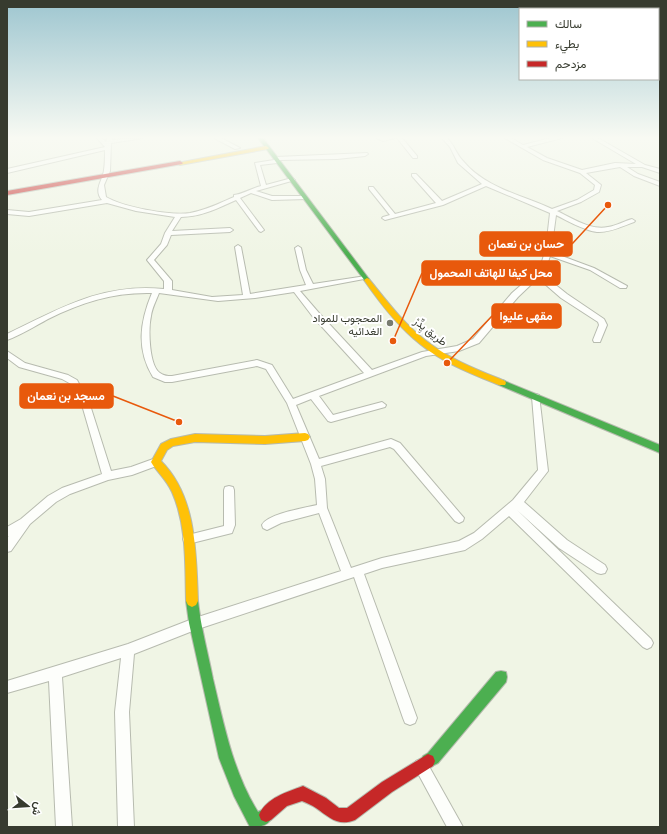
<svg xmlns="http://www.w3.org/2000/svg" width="667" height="834" viewBox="0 0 667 834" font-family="Manrope,Vazirmatn,sans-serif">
	<rect width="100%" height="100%" fill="#f0f5e5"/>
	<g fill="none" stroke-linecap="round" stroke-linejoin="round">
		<defs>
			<path id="street" d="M97,138H102L106,142L107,138H112V140L143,138L111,143L110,171L104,185L106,197C123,207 171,216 190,213C206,210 220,203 234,197V195C243,194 252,188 261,186L255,163L274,160V158L276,157L367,153L368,154L365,156L337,159L279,160L277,163L260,165L266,185L292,178L295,180L256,191L272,196H305L307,197V199L272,200L251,193L240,198L264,230L261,232L259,231L236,200C218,208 201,217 181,217L172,231L230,228L233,230L230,232L171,235L167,245L154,260L172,281V290L212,297L243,295L235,247L238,245L241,247L250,294L306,285L300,270L295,248L298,246L301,248L306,270L313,284L366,276L367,277L364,279L300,291L319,313L372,370L422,352L457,346L473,339L512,293L535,273L541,265L546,248L550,213L486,186L443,205L385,220L382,218L383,217L390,215L369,189V187H373L395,214L436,203L412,176V174H416L442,201L482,184L458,163L450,147L442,138H447C455,146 456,154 463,161C485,188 522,195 552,209L577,200L594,190L595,185L580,173L543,160L505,138H511L523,145L551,138H562L527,147L547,158L582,170L615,163L636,164L592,138H598L645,165L660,169V173L642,167H627L638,174L660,182V186L634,176L620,167L586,173L601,185L599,192L581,202L557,211C572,218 591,231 608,227C616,226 624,221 632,219L635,221L634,222C623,226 609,233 597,232C583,230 568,221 556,215L551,252L594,268L627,286L626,288H620L590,270L550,256L547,265L542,274L567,294L604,319L607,325L600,342H594L593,340L599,325L598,322L561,298L538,278L518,297L479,343L459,351L426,356L319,396L333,415L382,402L386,405L385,407L331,422L328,421L311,399L296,405L319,459L391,439L400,443L464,518L463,521L459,523L455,521L394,449L390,447L321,466L325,479L327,508L351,568L382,558L459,541L474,533L513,500L538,470L532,397L536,394L539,395L548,471L524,502L567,540L605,565L607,569L605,573L601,574L597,573L559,548L517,510L651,639L653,643L651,647L647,649L643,647L509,516L482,539L465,550L382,568L364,574L417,718L415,723L410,725L405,723L403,718L354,577L195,630L134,654L129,712L134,827H118L115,712L121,658L62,677L72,827H56L49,681L7,693V681L128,644L195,618L341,571L319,513L281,523L267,530L263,528L262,525C267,514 304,508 317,505L315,479L311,464L287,403L266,369L257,366L172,382H165L153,377C136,349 140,322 152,293C114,292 82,302 48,319C35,326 21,335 7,340V334C61,308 102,283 164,289V281L147,260L161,244L165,233L175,217L136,211L107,203L29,216L7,214V210L29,212L102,200C93,190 103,180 104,170C105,163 105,157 105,150L7,173V169L105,147ZM294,292L313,317L364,373L293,399L272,365L257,360L172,376C168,376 164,376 160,373C149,366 148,329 151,316C152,308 156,301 159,293L218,301L255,298Z
				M214,138H221L240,148L235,149Z
				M376,138H395L383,141Z
				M397,138H402L417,156V158H413Z
				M7,351L25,363L68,375L77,380L90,405L111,471L131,467L156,458L159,459L161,462L159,465L132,475L108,480L70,494L56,502L30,524L11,551L7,552V538L9,536L7,537V527L21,519L48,496L62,488L102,474L82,405L71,384L62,379L19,367L7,358Z
				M229,486L233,487L234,490L235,525L232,533L188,544L184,542L183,539L184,536L224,526V490L225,487Z
				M421,759L426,761L463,827H447L414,766L416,761Z"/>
			<path id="fast" d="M258,138H263L369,279V281H365Z
				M502,380L660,445V453L499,385L498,383L499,381Z
				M192,595L196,597L198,601C201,628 208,653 213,679C224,725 233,772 258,812L266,808L271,810L273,815C269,826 261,827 250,827L234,796L219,758L189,623L186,601L188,597Z
				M501,671L506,672L507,677L506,682L438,763L428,768L423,766L421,761L423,756L428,753L496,672Z"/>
			<path id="slow" d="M266,146L269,148L268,149L180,165L177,163Z
				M367,278L369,279C386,300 403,323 425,340C449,359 478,370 505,381L506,383L505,385H499C472,374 443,363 420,344C398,327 380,303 364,280Z
				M305,433L308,434L310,437L308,440L305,441L265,444L195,442L173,446L167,450L161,461C197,497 196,553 198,601L196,605L192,607L188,605L186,601C185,565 187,526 172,492C166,479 157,472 151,462L161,444L171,439L195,434L265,436Z"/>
			<path id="jam" d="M180,161L183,163L182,164L7,195V191Z
				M428,754L433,756L435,761L433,766L392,792L355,820C338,827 329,817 316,808C312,805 307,803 302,801L287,806L271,820L266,822L261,820L259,815C266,798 287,792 303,786L326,798L339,808H347L382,782Z"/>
		</defs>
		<use href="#street" stroke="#b7bbaf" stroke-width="2"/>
		<use href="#fast" stroke="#b7bbaf" stroke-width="2"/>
		<use href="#slow" stroke="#b7bbaf" stroke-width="2"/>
		<use href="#jam" stroke="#b7bbaf" stroke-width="2"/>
		<use href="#street" fill="#fdfefb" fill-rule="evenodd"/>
		<use href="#fast" fill="#4caf50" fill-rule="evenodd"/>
		<use href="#slow" fill="#ffc107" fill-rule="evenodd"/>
		<use href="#jam" fill="#c62828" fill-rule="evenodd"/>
	</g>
	<linearGradient id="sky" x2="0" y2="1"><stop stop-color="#9ec6d0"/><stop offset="0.54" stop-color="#f8faf3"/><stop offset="1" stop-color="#f8faf3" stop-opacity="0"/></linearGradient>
	<rect width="667" height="255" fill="url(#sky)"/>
	<circle fill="#787c6f" stroke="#fff" stroke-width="1.5" cx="390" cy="323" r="4"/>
	<g text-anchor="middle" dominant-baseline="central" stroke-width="4" stroke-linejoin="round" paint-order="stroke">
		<g font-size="11" fill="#373b2f" stroke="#fff" text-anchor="end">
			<text x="382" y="317">المحجوب للمواد<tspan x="382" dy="13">الغدائيه</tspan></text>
		</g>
		<g font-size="11" fill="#373b2f" stroke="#fff">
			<text transform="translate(431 331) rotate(38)">طريق يِدِّرْ</text>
		</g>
	</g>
	<path fill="none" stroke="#e8590c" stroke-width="1.5" d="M608 205L572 244M393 341L422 273M447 363L492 316M179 422L113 396"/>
	<g fill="#e8590c" stroke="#fff" stroke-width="1.5">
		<circle cx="608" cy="205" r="4"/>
		<circle cx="393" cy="341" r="4"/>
		<circle cx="447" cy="363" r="4"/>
		<circle cx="179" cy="422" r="4"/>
	</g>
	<g fill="#e8590c" stroke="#e8590c" stroke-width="1.5">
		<rect x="480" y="232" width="92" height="24" rx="4"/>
		<rect x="422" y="261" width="138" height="24" rx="4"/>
		<rect x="492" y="304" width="69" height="24" rx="4"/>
		<rect x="20" y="384" width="93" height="24" rx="4"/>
	</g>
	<g font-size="12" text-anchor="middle" font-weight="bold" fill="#fff">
		<text x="526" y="248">حسان بن نعمان</text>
		<text x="491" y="277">محل كيفا للهاتف المحمول</text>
		<text x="526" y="320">مقهى عليوا</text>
		<text x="66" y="400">مسجد بن نعمان</text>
	</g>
	<rect width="667" height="834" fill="none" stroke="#373b2f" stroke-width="16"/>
	<rect x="519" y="8" width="140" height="72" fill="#ffffff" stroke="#afb1ac"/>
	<rect x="527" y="21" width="20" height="6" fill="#4caf50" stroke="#afb1ac"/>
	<text x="555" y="28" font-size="12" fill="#373b2f">سالك</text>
	<rect x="527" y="41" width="20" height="6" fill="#ffc107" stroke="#afb1ac"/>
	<text x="555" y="48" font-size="12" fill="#373b2f">بطيء</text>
	<rect x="527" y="61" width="20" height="6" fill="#c62828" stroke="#afb1ac"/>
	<text x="555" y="68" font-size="12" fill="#373b2f">مزدحم</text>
	<g transform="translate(28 806) rotate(107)" stroke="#ffffff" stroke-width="3" paint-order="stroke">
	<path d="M0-3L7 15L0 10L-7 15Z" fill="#373b2f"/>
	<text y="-6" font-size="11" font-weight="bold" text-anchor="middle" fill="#373b2f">ش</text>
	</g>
</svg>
